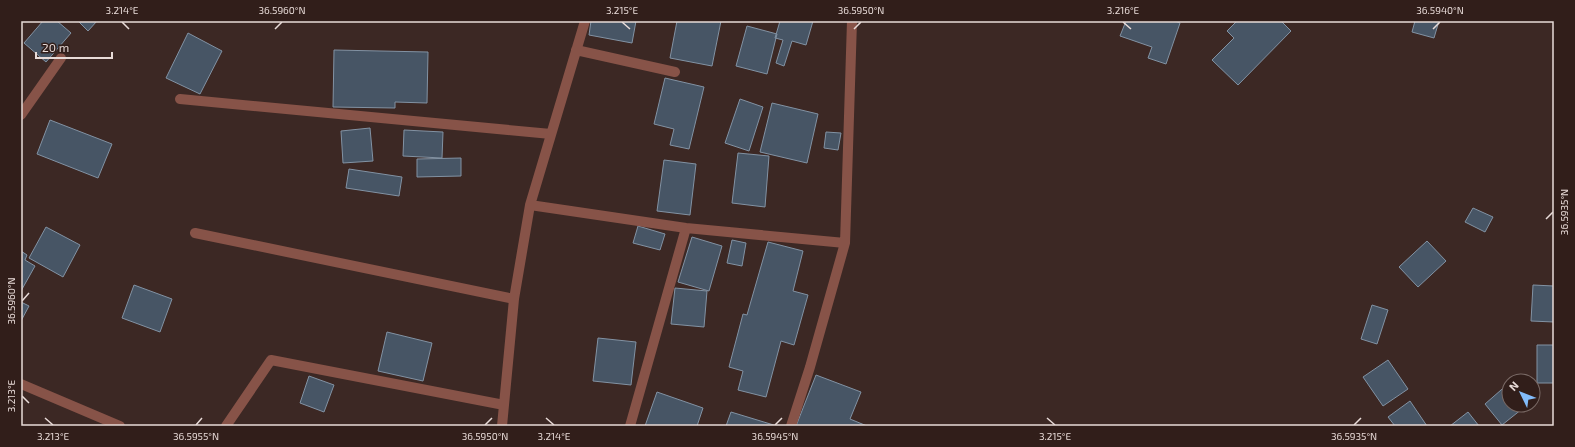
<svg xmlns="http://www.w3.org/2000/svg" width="1575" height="447" viewBox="0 0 1575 447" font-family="'Exo 2',sans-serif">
	<rect width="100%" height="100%" fill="#3c2824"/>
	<path fill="#475565" stroke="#8292a3" d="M43,21H57L71,33L46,62L24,43Z
		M78,21H97L88,31Z
		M591,21H636L632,43L589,35Z
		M677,21H721L712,66L670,58Z
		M780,21H813L806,45L792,41L784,66L776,63L783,40L775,38Z
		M1126,21H1175L1180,23L1166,64L1148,58L1152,47L1120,36Z
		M1237,21H1281L1291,31L1238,85L1212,60L1234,38L1227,31Z
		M1415,21H1439L1434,38L1412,32Z
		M747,26L777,34L767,74L736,66Z
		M188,33L222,51L200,94L166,78Z
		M334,50L428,52L427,103L395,102V108L333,107Z
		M665,78L704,87L689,149L670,145L674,129L654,124Z
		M740,99L763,107L749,151L725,143Z
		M772,103L818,114L807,163L760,152Z
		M50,120L112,144L98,178L37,154Z
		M370,128L373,161L343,163L341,131Z
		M404,130L443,132L442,158L403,156Z
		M826,132L841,133L838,150L824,148Z
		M738,153L769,156L765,207L732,203Z
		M461,158V176L417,177V159Z
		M664,160L696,164L690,215L657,211Z
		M349,169L402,177L399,196L346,188Z
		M1473,208L1493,217L1485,232L1465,222Z
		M638,226L665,234L660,250L633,243Z
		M46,227L80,245L63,277L29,258Z
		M692,237L722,246L709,291L678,282Z
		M732,240L746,243L742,266L727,263Z
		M1427,241L1446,261L1418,287L1399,267Z
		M768,242L803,251L793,291L808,295L794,345L781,341L766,397L738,390L743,371L729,367L743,314L747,315Z
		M21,251L27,255L25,260L35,266L21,291Z
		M134,285L172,299L160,332L122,318Z
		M1533,285L1554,286V322L1531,321Z
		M675,288L707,291L704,327L671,324Z
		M21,302L29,306L21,321Z
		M1372,305L1388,310L1377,344L1361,339Z
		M387,332L432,343L423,381L378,371Z
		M598,338L636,342L631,385L593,381Z
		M1537,345H1554V383H1537Z
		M1388,360L1408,389L1383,406L1363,377Z
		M816,375L861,392L850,419L867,426H796Z
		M309,376L334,385L324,412L300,403Z
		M1509,383V405H1527L1502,425L1485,404Z
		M657,392L703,408L697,426H645Z
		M1410,401L1427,426H1395L1388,417Z
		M731,412L777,426H726Z
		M1468,412L1479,426H1450Z"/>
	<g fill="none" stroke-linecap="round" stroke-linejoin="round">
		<path stroke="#875348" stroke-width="10" d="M576,50L675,72
			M180,99L551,134
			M21,115L61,58
			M530,205L686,228L845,243
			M195,233L514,299
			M21,384L120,426
			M226,426L271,360L504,405
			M502,426L514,299L530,205L585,21
			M630,426L686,228
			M791,426L810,367L845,243L852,21"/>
	</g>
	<path fill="none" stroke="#e8dbd8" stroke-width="1.5" d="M122,22L129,29M622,22L630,29M1123,22L1131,29M275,29L282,22M854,29L861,22M1433,29L1440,22M1546,219L1553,212M22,301L29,293M22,396L29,403M45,418L53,425M546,418L554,425M1047,418L1055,425M196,425L202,418M485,425L492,418M775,425L782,418M1354,425L1361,418"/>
	<rect width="1575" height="447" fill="none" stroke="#311e1a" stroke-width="44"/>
	<g transform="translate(1521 393) rotate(313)"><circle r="19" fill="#311e1a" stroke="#7a6a66"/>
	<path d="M0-3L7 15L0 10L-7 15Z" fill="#82bcfa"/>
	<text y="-6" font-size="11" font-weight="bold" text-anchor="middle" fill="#e8dbd8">N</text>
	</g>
	<path d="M36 52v6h76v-6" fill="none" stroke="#e8dbd8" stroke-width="2"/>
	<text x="42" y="52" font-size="12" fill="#e8dbd8" stroke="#311e1a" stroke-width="3" paint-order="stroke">20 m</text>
	<rect x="22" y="22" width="1531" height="403" fill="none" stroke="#e8dbd8" stroke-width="1.5"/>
	<g font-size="10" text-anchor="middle" fill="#e8dbd8">
		<text x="122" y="14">3.214°E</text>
		<text x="282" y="14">36.5960°N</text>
		<text x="622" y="14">3.215°E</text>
		<text x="861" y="14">36.5950°N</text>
		<text x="1123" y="14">3.216°E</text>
		<text x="1440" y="14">36.5940°N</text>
		<text transform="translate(1564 212) rotate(-90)" y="4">36.5935°N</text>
		<text transform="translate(11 301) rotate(-90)" y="4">36.5960°N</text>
		<text transform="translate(11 396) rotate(-90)" y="4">3.213°E</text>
		<text x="53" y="440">3.213°E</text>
		<text x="196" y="440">36.5955°N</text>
		<text x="485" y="440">36.5950°N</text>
		<text x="554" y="440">3.214°E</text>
		<text x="775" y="440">36.5945°N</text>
		<text x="1055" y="440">3.215°E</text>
		<text x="1354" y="440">36.5935°N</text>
	</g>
</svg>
